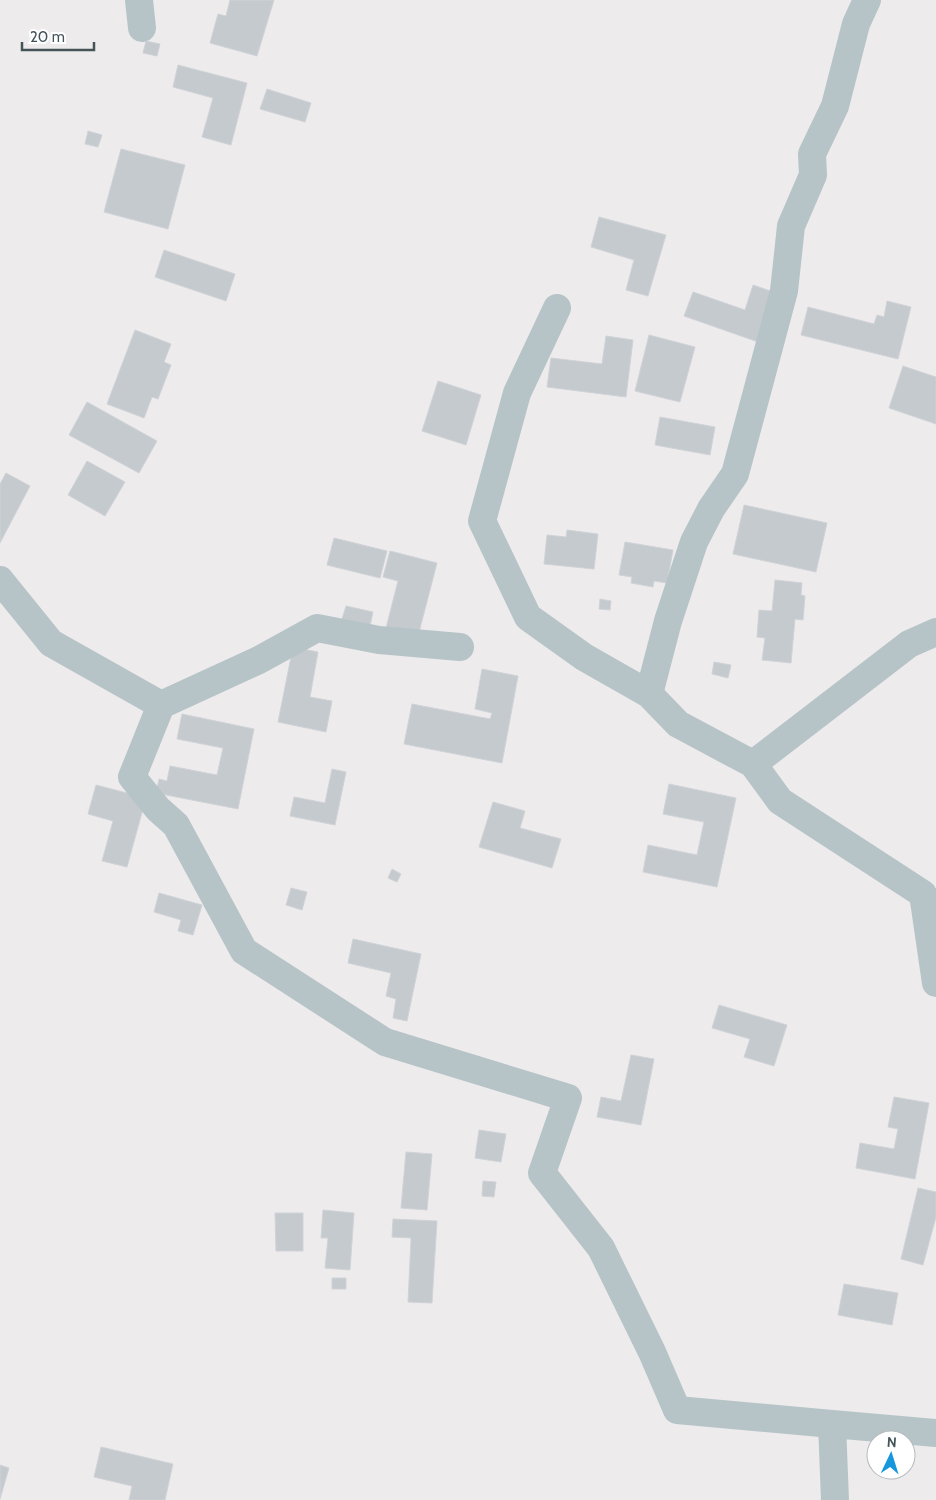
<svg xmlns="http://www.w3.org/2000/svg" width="936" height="1500" viewBox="0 0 936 1500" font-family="Cabin,sans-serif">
	<rect width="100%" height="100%" fill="#eeebec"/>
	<path fill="#c5cace" stroke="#cfd3d7" d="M230,0H274L257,56L210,43L218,14L226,16Z
		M146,41L160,44L157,56L143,53Z
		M178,65L247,83L231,145L202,137L213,98L173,87Z
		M267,89L311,103L305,122L260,109Z
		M88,131L102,135L98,147L85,144Z
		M121,149L185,165L168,229L104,212Z
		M599,217L666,235L648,296L626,290L634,260L591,247Z
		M164,250L235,274L226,301L155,277Z
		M753,285L779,294L761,343L684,316L693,292L745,310Z
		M887,301L911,307L898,359L801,335L808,307L874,324L877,315L884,317Z
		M135,330L171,344L164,362L171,365L158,399L152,397L144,418L107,404Z
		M649,335L695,347L680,402L635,391Z
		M606,336L633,340L626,397L547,387L551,358L602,364Z
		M903,366L936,377V424L889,408Z
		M438,381L481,395L466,445L422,431Z
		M87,402L157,441L139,473L69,435Z
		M660,417L715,427L710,455L655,445Z
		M87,461L125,482L105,516L68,495Z
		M6,473L30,486L0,543V484Z
		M744,505L827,523L816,572L733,554Z
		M567,530L598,534L594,569L544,564L547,535L566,537Z
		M334,538L387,551L380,578L327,565Z
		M625,542L673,550L667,583L654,581L653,587L631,583L632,577L619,575Z
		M390,551L437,563L417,640L385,632L398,581L383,577Z
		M775,580L802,583L801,595L805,596L803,620L795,619L791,663L762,660L765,638L757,637L759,610L772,611Z
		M600,599L611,601L610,610L599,609Z
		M346,606L373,612L370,626L342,619Z
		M293,647L318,652L310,697L332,701L326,732L278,722Z
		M714,662L731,665L728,678L712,674Z
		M482,669L518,676L502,763L404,744L412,704L490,719L492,713L475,709Z
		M182,714L254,729L238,809L156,793L159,779L167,781L170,766L217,775L223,748L177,739Z
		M332,769L346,772L335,825L290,816L294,797L325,803Z
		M669,784L736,798L717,887L643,872L648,845L697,855L704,822L663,814Z
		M96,785L146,798L127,867L102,861L113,821L88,814Z
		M493,802L525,811L520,828L561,839L552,868L479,847Z
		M392,869L401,874L397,882L388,878Z
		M291,888L307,892L302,910L286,905Z
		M159,893L202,905L193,935L178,931L181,920L154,912Z
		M353,939L421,954L407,1021L393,1018L396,999L386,996L391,973L348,963Z
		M719,1005L787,1025L774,1066L744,1057L750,1039L712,1028Z
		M631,1055L654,1059L641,1125L597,1117L601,1097L621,1101Z
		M894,1097L929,1103L915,1179L856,1168L860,1143L894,1149L898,1129L888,1127Z
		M479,1130L506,1134L501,1162L475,1158Z
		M406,1152L432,1154L427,1210L401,1208Z
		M483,1181L496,1182L494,1197L482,1196Z
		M918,1188L936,1192V1217L923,1265L901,1259Z
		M323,1210L354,1213L350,1270L325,1268L328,1238H321Z
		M275,1213H303V1251H276Z
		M393,1219L437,1221L432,1303L408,1302L411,1238L392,1237Z
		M332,1278H346V1289H332Z
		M844,1284L898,1293L892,1325L838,1315Z
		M101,1447L173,1464L165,1500H129L132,1486L94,1477Z
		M0,1465L9,1468L0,1499Z"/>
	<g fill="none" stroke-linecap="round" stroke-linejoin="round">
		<path stroke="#b6c4c8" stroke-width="28" d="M139,0L142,28
			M557,308L517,393L482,521L528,617L584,657L649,694L678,724L753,764L780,801L923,894L936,983
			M0,580L51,643L161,705
			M460,647L379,640L317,628L259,660L161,705L132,777L158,809L176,825L244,951L385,1042L568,1098L542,1173L601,1248L652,1352L677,1410L832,1424
			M649,694L668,621L694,542L711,509L735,474L784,291L791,226L813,175L812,154L835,106L856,24L867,0
			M753,764L909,644L936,632
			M835,1500L832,1424L936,1433"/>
	</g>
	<g transform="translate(891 1455) rotate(4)"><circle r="24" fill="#ffffff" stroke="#b4babc"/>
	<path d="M0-4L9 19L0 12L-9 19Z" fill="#1797dc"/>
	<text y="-8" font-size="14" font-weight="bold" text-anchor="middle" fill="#445358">N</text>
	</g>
	<path d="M22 42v8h72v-8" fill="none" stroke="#445358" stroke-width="2.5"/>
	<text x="30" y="42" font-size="15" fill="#445358" stroke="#ffffff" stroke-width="4" paint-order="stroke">20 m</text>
</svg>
